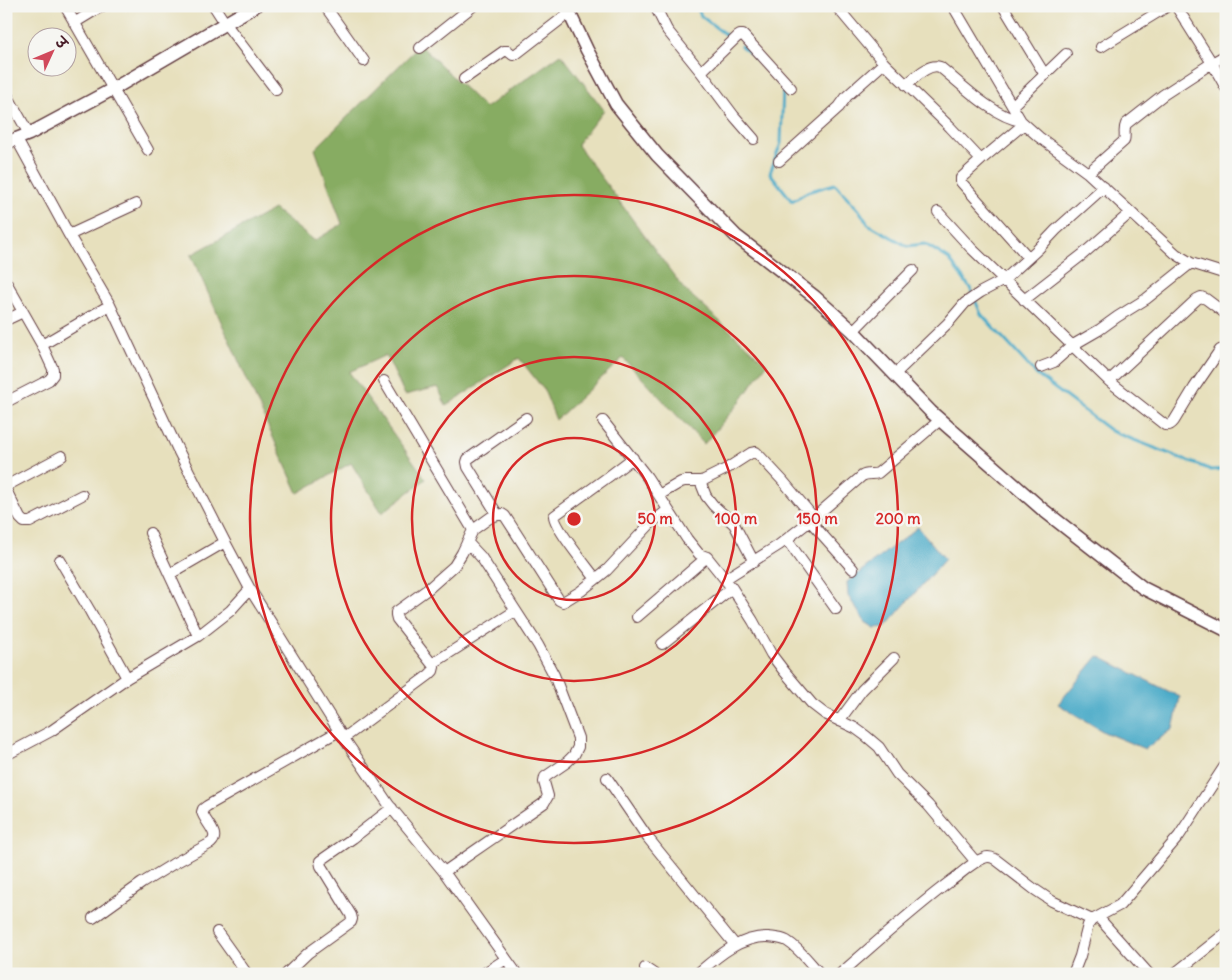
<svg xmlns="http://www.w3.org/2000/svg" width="1232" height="980" viewBox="0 0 1232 980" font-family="Delius,'Playpen Sans Deva',sans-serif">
	<rect width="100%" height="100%" fill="#f6f6f2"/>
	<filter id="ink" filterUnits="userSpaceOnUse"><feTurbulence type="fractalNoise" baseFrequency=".02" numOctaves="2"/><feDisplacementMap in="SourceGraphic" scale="10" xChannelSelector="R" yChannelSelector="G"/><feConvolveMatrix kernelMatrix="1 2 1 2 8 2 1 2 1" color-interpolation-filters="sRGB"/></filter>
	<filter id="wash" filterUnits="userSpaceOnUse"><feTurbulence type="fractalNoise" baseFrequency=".0096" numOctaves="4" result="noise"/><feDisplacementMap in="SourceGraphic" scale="20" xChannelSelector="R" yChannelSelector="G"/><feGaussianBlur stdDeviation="1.12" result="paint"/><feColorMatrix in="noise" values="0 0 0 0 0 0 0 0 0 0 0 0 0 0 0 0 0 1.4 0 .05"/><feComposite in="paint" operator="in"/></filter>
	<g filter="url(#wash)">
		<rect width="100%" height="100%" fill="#e7e0bd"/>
		<path fill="#87ac62" stroke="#686646" d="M420,45L485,108L561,54L604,110L577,144L683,288L767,364L739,403L704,444L623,358L556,420L544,390L519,358L446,406L438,387L405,395L386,355L349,372L426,479L382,513L351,463L298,493L191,255L274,209L314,241L342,224L315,149Z"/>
		<path fill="#49aac8" stroke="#4a647a" d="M918,527L945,559L885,627L875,628L865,622L848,596L847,582Z
			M1098,656L1180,697L1173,729L1145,749L1104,732L1058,704Z"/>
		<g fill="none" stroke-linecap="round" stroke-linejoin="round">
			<path stroke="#49aac8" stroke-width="3" d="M697,6L701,16L726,35
				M741,46L750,53L783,87L781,143L770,173L792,201L807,192L835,184L859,210L868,224L907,246L925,244L949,259L970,288L981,314L1037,375L1111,431L1211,470L1226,469"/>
		</g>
	</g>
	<g filter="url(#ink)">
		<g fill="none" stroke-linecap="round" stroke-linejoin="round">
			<defs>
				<path id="minor" d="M65,6L148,150
					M214,6L225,23L276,90
					M325,6L364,61
					M655,6L667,30L701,72L734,116L754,139
					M836,6L884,63L950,127L981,160
					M953,6L1021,121L1039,137L1088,173L1176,254L1191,263L1226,274
					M1003,6L1045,75
					M74,23L102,6
					M1101,47L1168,6
					M420,48L473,6
					M1226,55L1212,63L1226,88
					M701,72L737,37L740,35H743L791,88
					M464,79L504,51H508L513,55L516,54L569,13
					M906,85C915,78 928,63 940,67C961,84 994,117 1021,121
					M6,93L29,134
					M1012,106L1066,54
					M1024,124L981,160L961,178V182L1028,257
					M16,138L69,235L110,305L177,448L225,542L250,589L339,731L366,771L389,805L444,872L517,974
					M779,161L839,107L847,96L884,63
					M1088,173L1124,141C1126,135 1123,130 1126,124L1163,95L1212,63L1176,6
					M938,212L971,248L1109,381L1165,425C1169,426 1171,425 1174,421L1194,388L1220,350L1226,348
					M69,235L136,204
					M6,282L42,345L53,369V375L49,380L6,402
					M1024,300L1082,255L1130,213
					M6,320L23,312
					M853,331L913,270
					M42,345L110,305
					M1041,367L1054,362L1073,345L1099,330L1117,317L1146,299L1191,263
					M895,374L948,323L965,303L981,292L1004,280L1038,249L1056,230L1104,187
					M384,381L473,530
					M1109,381L1197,299L1201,297L1206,299L1226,314
					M603,421L647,477L687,539L699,554L707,557L732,588L753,621L771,654L784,671L812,704L825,714L855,728L866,736L879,747L897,774L928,805L976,862
					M700,481L706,496L713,505L734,524L754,562
					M6,486L62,456
					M6,490L20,518L24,522H30L82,495
					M659,495L681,482L685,481H700L704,480L726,469L751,453L756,452L783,481L814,518
					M497,514L468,467L467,462L468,459L526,418
					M810,521L853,569
					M150,533L198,636
					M787,540L836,609
					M60,560L90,611L127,678
					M170,574L225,542
					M596,579C587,567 555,528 554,516L608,477L633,458
					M725,579L779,545L810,521L862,476C867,473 873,475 878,473L940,420
					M637,617L707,557
					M662,644L732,588
					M432,664L515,611
					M839,721L862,690L894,658
					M344,738L429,675L433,671L434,667L432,664L397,619L396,615V612L428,589L454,566L462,553L473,530L491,517L502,514L505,516L559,600L563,602L581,591L607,570L652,522L668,510
					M6,755L51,731L127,678L198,636L230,611L250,589
					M607,778L648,838L735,945
					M444,872L544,803L548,796L544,782L545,777L567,762L574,755L578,747V738L554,675L538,645L481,557L467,542
					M1098,917L1149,974
					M93,918L142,883L173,864L211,843C221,834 205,823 202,812L203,809L207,806L339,731
					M217,932L247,974
					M645,968L654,974
					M286,974L308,953L351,922L352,919L351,915L321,866L320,861L353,838L392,808
					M483,974L506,959
					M697,974C717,957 740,936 768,937C775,938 781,938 787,941C800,949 810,963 820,974
					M840,974C877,942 913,909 952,880C962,873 972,862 984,858C988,856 991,857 995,859L1034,889L1052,901L1092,920
					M1073,974L1080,956L1088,925L1092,920L1120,905L1179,836L1224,767L1226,768
					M1174,974L1226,933"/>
				<path id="tertiary" d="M566,6L587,50L616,104L657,155L736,236L815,297L853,331L931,412L1042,509L1143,588L1226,630
					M6,143L29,134L113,89L255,6"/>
			</defs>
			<use href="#minor" stroke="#623c41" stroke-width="12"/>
			<use href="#tertiary" stroke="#623c41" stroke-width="15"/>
			<use href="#minor" stroke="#fff" stroke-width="10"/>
			<use href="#tertiary" stroke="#fff" stroke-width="12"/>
		</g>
	</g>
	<g fill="none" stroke="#d62828" stroke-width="2.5">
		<circle cx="574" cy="519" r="81"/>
		<circle cx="574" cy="519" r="162"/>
		<circle cx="574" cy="519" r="243"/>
		<circle cx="574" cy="519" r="324"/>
	</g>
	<circle cx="574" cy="519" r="8" fill="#d62828" stroke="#f6f6f2" stroke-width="2.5"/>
	<g font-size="15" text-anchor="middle" font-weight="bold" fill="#d62828" stroke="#f6f6f2" stroke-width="5" stroke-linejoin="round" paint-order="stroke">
		<text x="655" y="524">50 m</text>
		<text x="736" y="524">100 m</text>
		<text x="817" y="524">150 m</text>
		<text x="898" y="524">200 m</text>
	</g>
	<rect width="1232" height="980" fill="none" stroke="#f6f6f2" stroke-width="25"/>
	<g transform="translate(52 52) rotate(46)"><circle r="24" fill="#f6f6f2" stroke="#b1a0a2"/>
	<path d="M0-4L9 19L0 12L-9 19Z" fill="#d1495b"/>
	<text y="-8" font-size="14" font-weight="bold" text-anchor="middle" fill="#4a1f2b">उ</text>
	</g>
</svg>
